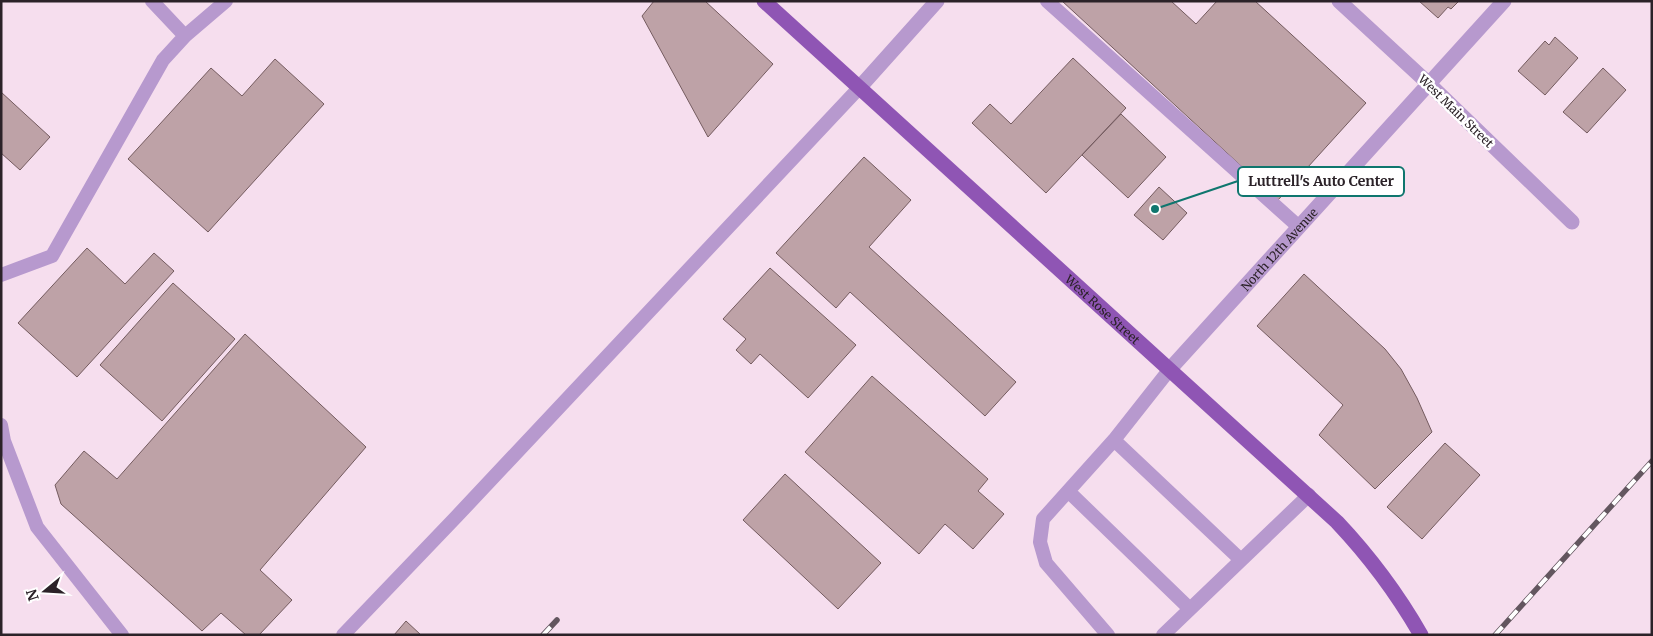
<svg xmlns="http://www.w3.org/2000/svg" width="1653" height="636" viewBox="0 0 1653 636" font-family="Merriweather,serif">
	<rect width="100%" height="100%" fill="#f6deee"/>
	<path fill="#bea2a7" stroke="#745b5f" d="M654,1H705L773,64L708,137L642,16Z
		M1062,1H1171L1196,24L1217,1H1255L1366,103L1278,200Z
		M1419,1H1459L1451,9L1448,7L1438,18Z
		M1555,37L1578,58L1545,95L1518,71L1545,41L1549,45Z
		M1073,58L1126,108L1046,193L972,123L990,104L1011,124Z
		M275,59L324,104L208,232L128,159L211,68L242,96Z
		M1603,68L1626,90L1587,133L1563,112Z
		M1,92L50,137L20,170L1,153Z
		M1121,114L1166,157L1128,198L1082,155Z
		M864,157L911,200L869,247L1016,382L985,416L850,292L836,308L776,253Z
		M1159,187L1187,213L1163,240L1134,215Z
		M87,248L125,284L154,253L174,271L77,377L18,323Z
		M770,268L856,345L808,398L760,354L751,364L736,350L746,339L723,319Z
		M1304,274L1385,349L1401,369L1417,398L1432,432L1375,489L1319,435L1343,405L1257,326Z
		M173,283L235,339L162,421L100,365Z
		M245,334L366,447L260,570L292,600L259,635H246L221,613L202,631L61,504L55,485L84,451L117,479Z
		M872,376L988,479L978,491L1004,514L973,549L945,524L919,554L805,452Z
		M1445,443L1480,475L1422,539L1387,507Z
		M785,474L881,563L838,609L743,520Z
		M406,621L421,635H394Z"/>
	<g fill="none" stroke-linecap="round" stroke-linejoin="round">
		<path stroke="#b799ce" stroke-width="14" d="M1047,1L1299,227
			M185,36L226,1
			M1,275L52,256L163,60L185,36L152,1
			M1,425L4,441L37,527L122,635
			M1114,440L1241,560
			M1068,491L1190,609
			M343,635L457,516L860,87
			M1108,635L1046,563L1040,542L1043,519L1114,440L1170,369
			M1163,635L1309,495"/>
		<g stroke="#b799ce" stroke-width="15">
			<path d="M1429,84L1572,222"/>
			<path d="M860,87L937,1"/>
			<path id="s1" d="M1170,369L1504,1"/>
		</g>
		<path stroke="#b799ce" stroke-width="15" d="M1339,1L1429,84"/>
		<path stroke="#8f55b4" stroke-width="15" id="s2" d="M764,1L1337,522C1370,557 1397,593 1421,635"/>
		<defs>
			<path id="rail" d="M543,635L557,620
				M1495,635L1652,461"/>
		</defs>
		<use href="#rail" stroke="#63565f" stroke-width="5.5"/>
		<use href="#rail" stroke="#fff" stroke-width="4" stroke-dasharray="11" stroke-linecap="butt"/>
	</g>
	<g text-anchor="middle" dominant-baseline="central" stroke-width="5" stroke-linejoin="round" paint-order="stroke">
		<g font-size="12" fill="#2b2228" stroke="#fff">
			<text transform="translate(1456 111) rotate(44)">West Main Street</text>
			<text stroke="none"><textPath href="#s1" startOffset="162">North 12th Avenue</textPath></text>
			<text stroke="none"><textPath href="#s2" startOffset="458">West Rose Street</textPath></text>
		</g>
	</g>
	<path fill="none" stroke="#0f766e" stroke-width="2" d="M1155 209L1238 181"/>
	<circle fill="#0f766e" stroke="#fff" stroke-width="2" cx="1155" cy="209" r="5"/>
	<rect fill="#fff" stroke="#0f766e" stroke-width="2" x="1238" y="167" width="166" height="29" rx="5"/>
	<g font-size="14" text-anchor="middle" font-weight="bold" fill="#2b2228">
		<text x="1321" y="186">Luttrell's Auto Center</text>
	</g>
	<rect width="1653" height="636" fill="none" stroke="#2b2228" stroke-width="5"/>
	<g transform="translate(45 591) rotate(252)" stroke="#ffffff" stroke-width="4" paint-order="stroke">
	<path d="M0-4L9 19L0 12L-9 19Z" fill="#2b2228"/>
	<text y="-8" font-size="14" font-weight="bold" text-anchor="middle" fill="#2b2228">N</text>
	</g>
</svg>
